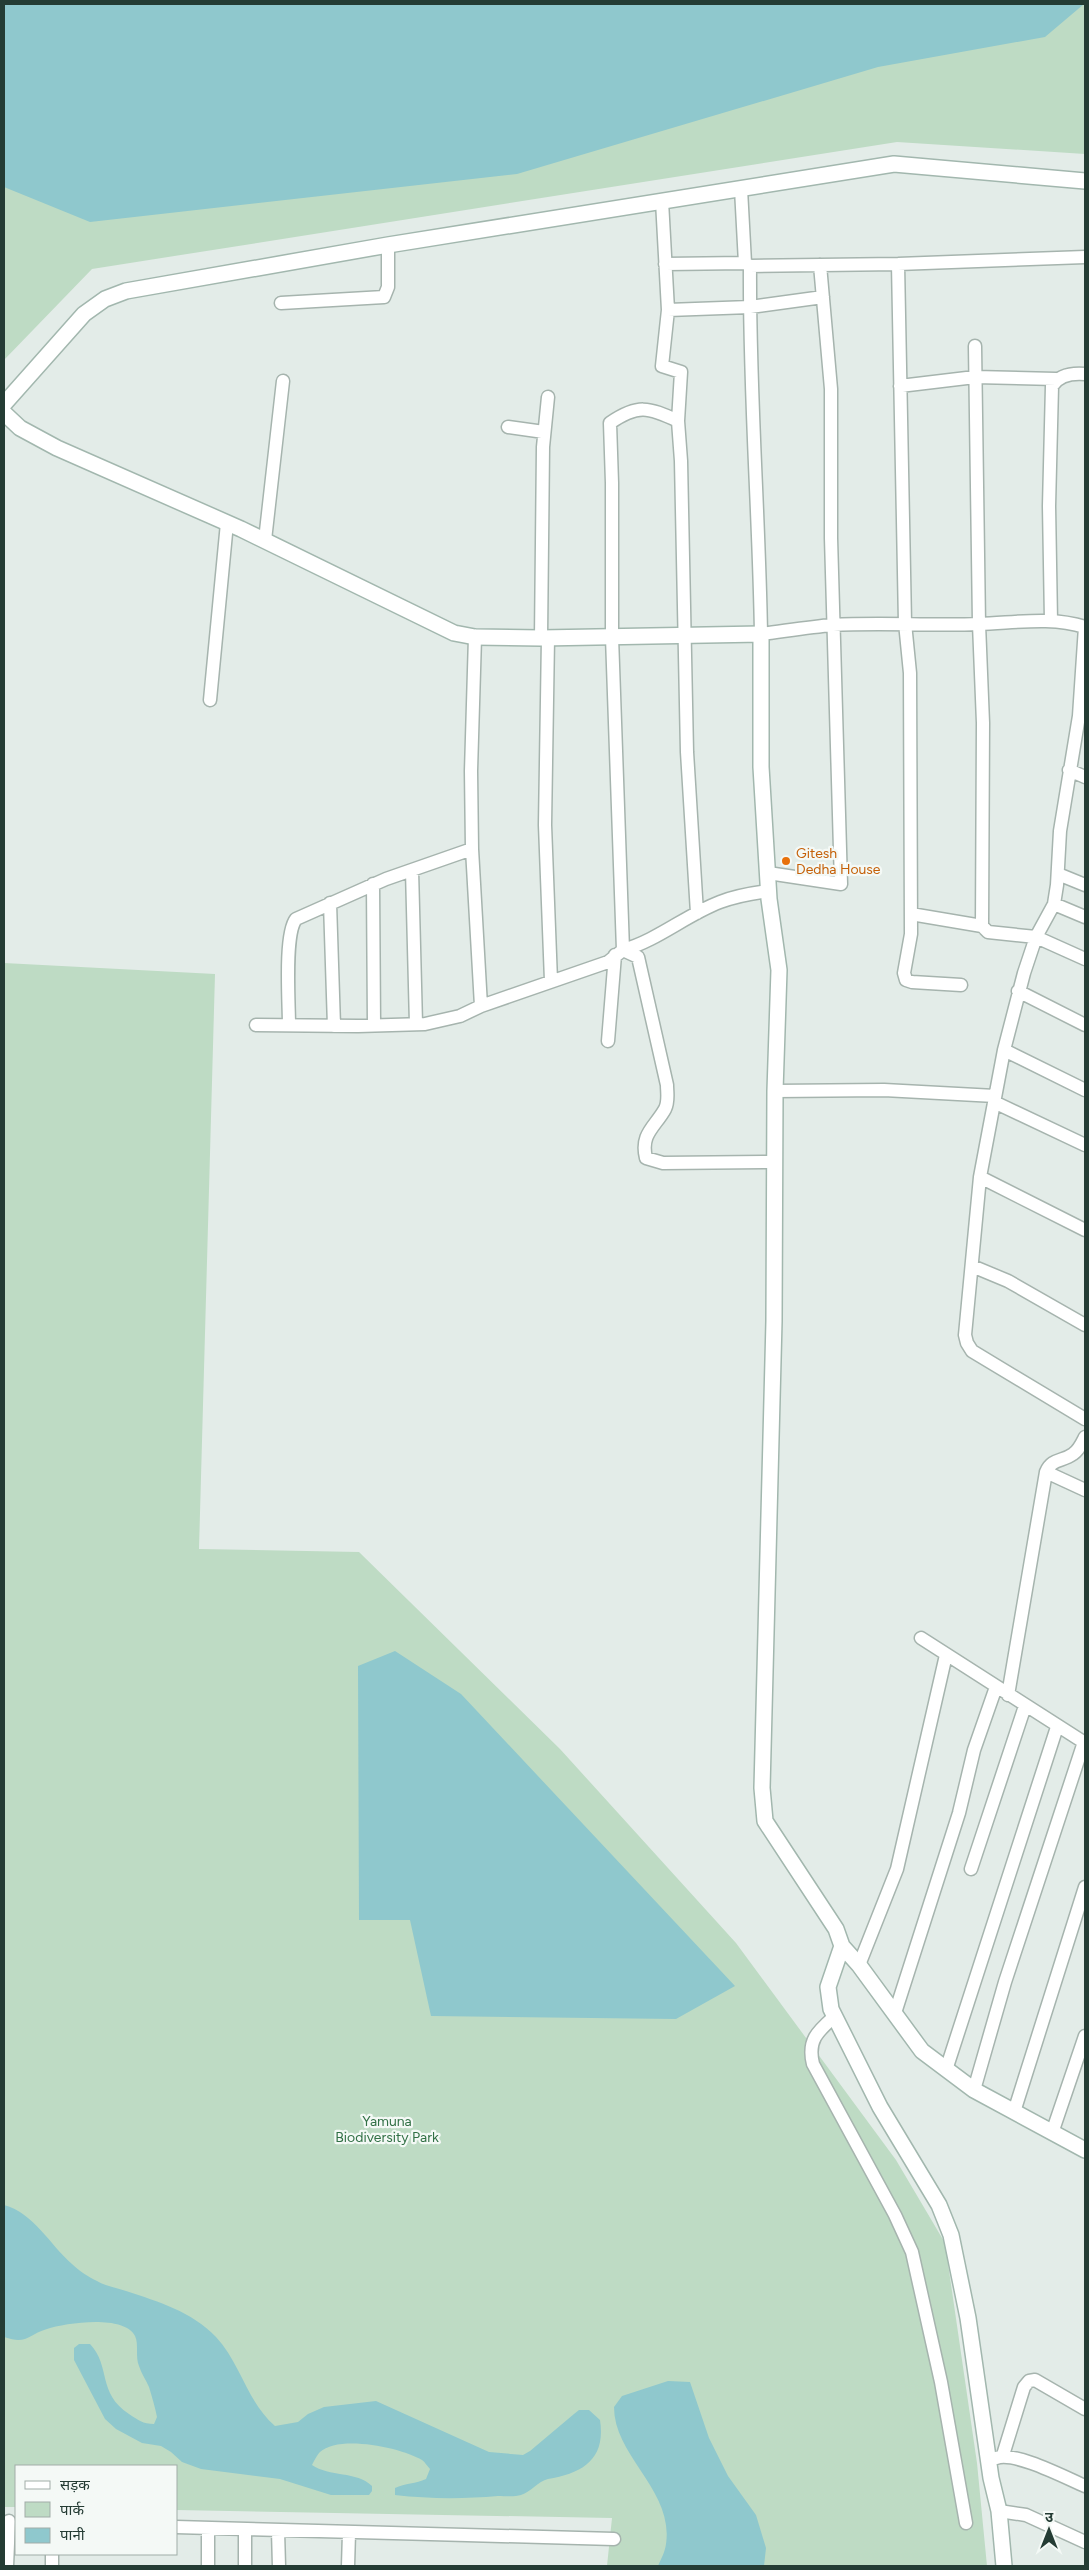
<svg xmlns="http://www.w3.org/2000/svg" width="1089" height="2570" viewBox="0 0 1089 2570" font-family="Figtree,'Noto Sans Devanagari',sans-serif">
	<rect width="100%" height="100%" fill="#e3ece8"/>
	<path fill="#bedbc4" d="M4,4H1085V154L897,142L92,269L4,360Z
		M4,963L215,974L199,1549L359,1552L560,1749L736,1943L896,2160L945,2243L977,2463L987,2566H607L612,2518L176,2510V2466H16V2507H4Z"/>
	<path fill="#8fc8cd" d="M4,4H1084L1045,37L878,67L517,174L90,222L4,187Z
		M395,1651L461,1694L735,1986L676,2019L431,2016L410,1920H359L358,1666Z
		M4,2205C34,2213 50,2245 72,2264C79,2271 89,2277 97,2281C105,2286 117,2288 126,2291C159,2302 191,2311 216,2337C241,2364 247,2402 275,2426L298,2422L308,2414L324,2407L376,2401L489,2452L523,2455L530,2451L574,2414L579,2410H589L600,2420C606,2459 583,2473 548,2479C538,2481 531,2492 521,2495C515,2497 505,2496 498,2496C464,2499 429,2499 395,2495V2488C405,2483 416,2484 426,2479L430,2469C427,2466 425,2462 422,2460C403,2448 339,2434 320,2452C317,2455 314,2461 312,2465C329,2477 357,2471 372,2486V2491L369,2495H331L280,2479L201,2469L182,2462L171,2452L161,2446L142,2443L116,2429L105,2419L74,2360V2348L79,2344H90C111,2366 97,2393 129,2414C138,2420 143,2424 154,2424L157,2417C155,2407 152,2397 149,2387C146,2380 141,2373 139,2366C135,2357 139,2344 135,2336C124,2314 65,2323 47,2329C27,2335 27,2345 4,2337Z
		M668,2381L690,2382L709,2438L728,2476L756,2515L766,2548L764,2566H658C661,2559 665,2552 666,2544C674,2490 614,2457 614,2407L622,2396Z"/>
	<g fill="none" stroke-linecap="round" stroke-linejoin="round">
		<defs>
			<path id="street" d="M741,189L745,263
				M662,201L668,310L662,366L681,372L678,421L681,461L687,752L697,913
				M665,264L745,263L750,266L898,264L1085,257
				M898,264L905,623L910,673L911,934L904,973L906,980L912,982L961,985
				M750,266C749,389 759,511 761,634C785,631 809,627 833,625C881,622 930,626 979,624C1014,623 1051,616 1085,627
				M281,303L384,297L388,287V245
				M668,310L750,307L823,297
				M975,346L979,624L983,723L982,926L988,932L1036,937L1085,959
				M900,386L975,377L1056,379
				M508,427L544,432
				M265,540L283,381
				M1051,621L1049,506L1052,386C1059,375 1073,373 1085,374
				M1085,627L1079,716L1060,831L1057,885L1054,904L1036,937L1024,973L1004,1050L980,1177L965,1335L967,1343L972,1351L1085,1419
				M475,637L471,771L472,849L481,1006
				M541,638L543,447L548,397
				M548,638L545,825L551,981
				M210,700L227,523
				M1069,770L1085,777
				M412,870L416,1024
				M768,873L841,884L831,538V389L820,265
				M1058,874L1085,885
				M373,884L374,1025
				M330,903L334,1026
				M1054,904L1085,917
				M911,914L982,926
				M623,950L638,957L667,1085C667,1093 669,1101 665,1109C655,1127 640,1134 646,1158L663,1163L775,1162
				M623,950C658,940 686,915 720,902C736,896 753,893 769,891
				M1018,991L1085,1025
				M256,1025L358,1026L425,1024L460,1016L481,1006L608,962L623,950L612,637V483L610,423C638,404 648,407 678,421
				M289,1025C289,1003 284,934 296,919L386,879L472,849
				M608,1041L615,955
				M1004,1050L1085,1090
				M775,1091L884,1090L995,1096
				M994,1102L1085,1145
				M980,1177L1085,1230
				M972,1266L1008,1281L1085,1325
				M1046,1472L1085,1490
				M921,1638L1085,1743
				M1008,1695L1046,1472C1052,1458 1062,1462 1073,1454C1079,1450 1082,1443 1085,1437
				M971,1869L1025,1706
				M859,1965L897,1869L946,1655
				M895,2013L959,1813L974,1750L996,1687
				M835,2016C818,2031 807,2040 813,2064L895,2215L912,2252L941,2382L966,2523
				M946,2070L1057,1727
				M974,2090L1005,1982L1084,1742
				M1014,2112L1085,1887
				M1052,2133L1085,2036
				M1003,2455L1024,2387L1029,2381L1035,2380L1085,2409
				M996,2458C1015,2451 1066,2478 1085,2486
				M999,2511L1026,2515L1085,2542
				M176,2527L614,2539
				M278,2531L279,2566
				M7,2566L9,2521
				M52,2566V2554
				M208,2566V2528
				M245,2566V2530
				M348,2566L349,2533"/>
			<path id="secondary" d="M4,404L84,314L105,299L126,291L388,245L894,164L1085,181
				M4,413L20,428L57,448L241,529L454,633L475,637L541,638L761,634V767L769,899L779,970L775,1091L774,1321L762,1788L765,1821L836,1929L842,1946L828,1987L831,2009L880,2107L939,2205L951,2235L968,2318L991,2478L999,2511L1004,2566
				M842,1946L859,1965L922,2051L974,2090L1085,2150"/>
		</defs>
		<use href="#street" stroke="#a6b4ae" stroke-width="15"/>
		<use href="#secondary" stroke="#a2b7ae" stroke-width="18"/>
		<use href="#street" stroke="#fff" stroke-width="12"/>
		<use href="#secondary" stroke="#fff" stroke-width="15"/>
	</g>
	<circle fill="#e8710a" stroke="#f4f9f6" stroke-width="2" cx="786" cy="861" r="5"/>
	<g text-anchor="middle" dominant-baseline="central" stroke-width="4.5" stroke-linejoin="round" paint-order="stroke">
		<g font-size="14" fill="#c56008" stroke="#f4f9f6" text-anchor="start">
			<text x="796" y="853">Gitesh<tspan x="796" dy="16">Dedha House</tspan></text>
		</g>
		<g font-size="14" fill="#317045" stroke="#f4f9f6">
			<text x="387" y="2121">Yamuna<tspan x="387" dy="16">Biodiversity Park</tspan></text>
		</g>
	</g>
	<rect width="1089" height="2570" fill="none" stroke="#243c34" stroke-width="10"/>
	<rect x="15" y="2465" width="162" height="90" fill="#f4f9f6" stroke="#a1ada8"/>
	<rect x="25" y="2481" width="25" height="8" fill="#ffffff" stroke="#a1ada8"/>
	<text x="60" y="2490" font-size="15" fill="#243c34">सड़क</text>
	<rect x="25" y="2502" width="25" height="15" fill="#bedbc4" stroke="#a1ada8"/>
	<text x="60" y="2515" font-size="15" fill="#243c34">पार्क</text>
	<rect x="25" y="2528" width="25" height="15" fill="#8fc8cd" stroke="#a1ada8"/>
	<text x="60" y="2540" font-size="15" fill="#243c34">पानी</text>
	<g transform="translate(1049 2530)" stroke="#f4f9f6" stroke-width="4" paint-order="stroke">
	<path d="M0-4L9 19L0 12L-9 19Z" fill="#243c34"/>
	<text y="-8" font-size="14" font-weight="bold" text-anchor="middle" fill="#243c34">उ</text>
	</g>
</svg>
